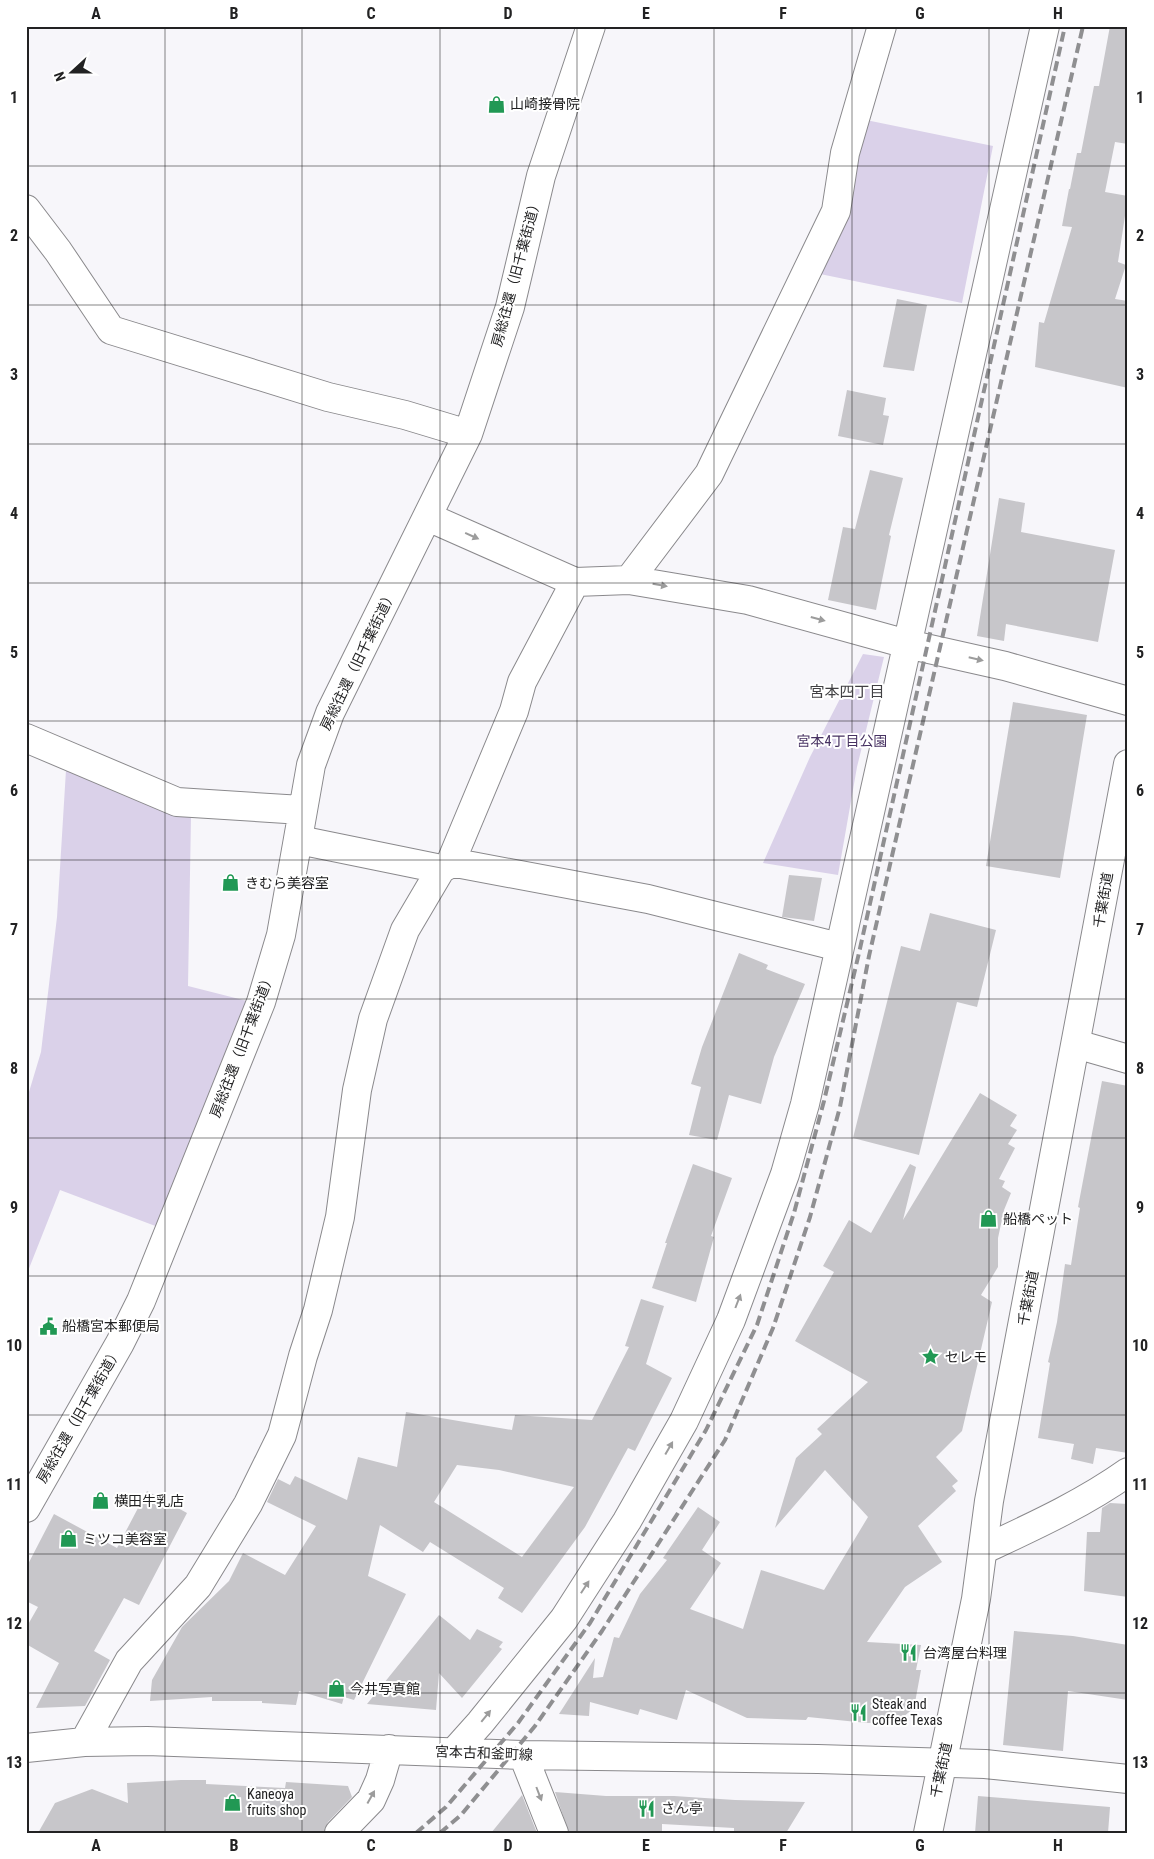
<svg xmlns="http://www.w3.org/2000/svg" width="1154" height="1859" viewBox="0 0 1154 1859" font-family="'Roboto Condensed','Noto Sans JP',sans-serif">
	<rect width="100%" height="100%" fill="#f7f6fa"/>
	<path fill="#dad1e9" d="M866,120L993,146L962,303L820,274L850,204Z
		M863,654L884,657L857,767L838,875L763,863L810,757Z
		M66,770L191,817L188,986L251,1002L158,1227L60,1190L28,1271L26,1270V1102L41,1052L57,917Z"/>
	<path fill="#c7c6ca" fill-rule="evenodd" d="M1110,26H1128V144L1115,142L1105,192L1128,196L1118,262L1126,265L1115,299L1128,301V388L1035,367L1039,322L1044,323L1072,227L1062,226L1069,189H1070L1077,153H1081L1094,86H1099Z
		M897,299L927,305L914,371L883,367Z
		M847,390L886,398L883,415L889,416L883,445L838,436Z
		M870,470L903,478L889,535L891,536L876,610L828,600L843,527L855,529Z
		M999,498L1025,503L1021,532L1115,550L1098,642L1006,624L1004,641L977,636Z
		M1013,702L1087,715L1060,878L986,866Z
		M789,875L822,878L814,921L782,917Z
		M930,913L996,930L977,1007L957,1002L919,1155L853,1138L901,946L920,951Z
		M739,953L768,965L766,969L805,984L774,1057L761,1104L729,1095L717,1140L689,1135L701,1087L691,1084L702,1047Z
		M1102,1081L1128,1086V1453L1096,1448L1093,1464L1071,1459L1074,1444L1038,1438L1050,1363L1048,1362L1057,1322L1065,1264L1071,1265L1080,1208L1078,1207Z
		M980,1093L1017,1115L1010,1126L1017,1130L1008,1144L1015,1148L999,1179L1005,1181L1002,1187L1011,1193L1004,1210L998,1238V1267L981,1295L992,1302L962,1431L936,1457L958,1481L952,1486L956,1491L918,1526L942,1562L905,1587L867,1642L921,1645L916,1670H921L914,1708L897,1722L867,1723L808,1717L806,1720L747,1718L686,1690L677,1720L640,1709L638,1715L590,1702L589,1716L559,1714L595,1658L593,1678L603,1677L614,1637L619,1638L640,1594L667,1560L663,1558L698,1507L720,1522L702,1550L721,1563L690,1609L743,1629L761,1570L824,1590L868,1517L825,1470L775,1528L796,1458L822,1434L817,1429L868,1382L795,1341L834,1272L823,1266L849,1220L871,1233L910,1164L916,1167L903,1220Z
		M693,1164L732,1178L711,1236L714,1237L696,1302L652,1288L667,1243H665Z
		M641,1299L664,1306L646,1364L672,1378L635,1451L628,1448L585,1527L522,1613L498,1598L504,1588L430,1542L423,1552L380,1525L368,1576L406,1594L354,1700L344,1697L342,1704L299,1691L296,1705L262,1703V1701H212V1697L150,1701L152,1680L182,1627L229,1581L243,1553L285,1575L316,1526L267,1502L278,1479L290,1485L295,1476L347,1500L358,1457L397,1467L406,1412L512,1430L515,1415L592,1420L629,1347L625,1346ZM457,1465L499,1470L574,1487L522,1557L434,1502Z
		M147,1491L187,1513L139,1605L124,1598L94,1651L110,1660L85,1706L36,1708L59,1663L26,1644V1628L38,1607L26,1601V1568L54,1514L117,1548Z
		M1110,1503L1128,1504V1597L1084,1591L1087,1532H1100L1102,1508Z
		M439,1615L470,1640L477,1629L503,1642L499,1647L502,1649L462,1698L439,1673L436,1710L367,1704Z
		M1014,1631L1073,1636L1128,1645V1700L1068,1691L1063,1751L1003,1745Z
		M181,1780H206V1784L285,1788L286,1782L348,1786L352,1797L328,1822L324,1833H38L55,1803L92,1789L128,1803L127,1783Z
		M555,1792L606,1796H674L735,1800L805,1802L786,1833L734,1832V1828L662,1824V1833H569Z
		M522,1795L537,1833H491Z
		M978,1796L1110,1807L1108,1833H975Z"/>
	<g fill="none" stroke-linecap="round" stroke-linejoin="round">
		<defs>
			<path id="minor" d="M26,209L58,251L111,330L328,397L405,415L468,434
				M428,517L575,582L629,580L748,600L907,644L1005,666L1128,701
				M629,580L709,474L836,211L845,153L882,26
				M26,738L177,802L302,810
				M299,840L441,869
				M450,864L514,711L522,682L575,582
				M1076,1044L1128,1059
				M26,1508L120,1343L141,1301L261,1002L281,935L311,765L330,713L468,434L510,307L541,176L591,26
				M983,1550C1032,1527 1083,1504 1128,1472
				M84,1742L129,1661L198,1586L248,1504L282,1435L303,1356L318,1310L340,1217L357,1090L373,1019L405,930L441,869L450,864H461L648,899L839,947
				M26,1748L84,1742L147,1741L523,1755L818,1759L985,1764L1128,1779
				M454,1752L480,1723L564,1619L627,1521L684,1421L731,1320L785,1174L805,1104L1045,26
				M523,1755L554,1833
				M339,1833L371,1800L380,1780L389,1749"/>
			<path id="highway" d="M928,1833L976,1599L989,1501L1128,764"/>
		</defs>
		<use href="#minor" stroke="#8a898c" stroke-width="30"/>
		<use href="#highway" stroke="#8a898c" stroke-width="30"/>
		<use href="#minor" stroke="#fff" stroke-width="28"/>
		<use href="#highway" stroke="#fff" stroke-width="28"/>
		<path stroke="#8f8f91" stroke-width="4" stroke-dasharray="10 5" stroke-linecap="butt" d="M416,1833L446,1807L518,1723L590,1623L706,1430L757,1325L794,1213L824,1101L859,953L1065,26
			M440,1833L461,1815L535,1726L602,1631L725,1440L773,1328L810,1217L840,1107L869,956L1083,26"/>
	</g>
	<defs><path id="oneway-solid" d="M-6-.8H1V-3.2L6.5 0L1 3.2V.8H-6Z" transform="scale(1.25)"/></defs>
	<g fill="#9c9c9c">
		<use href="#oneway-solid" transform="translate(472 536) rotate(24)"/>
		<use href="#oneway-solid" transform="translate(660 585) rotate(10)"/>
		<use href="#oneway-solid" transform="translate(818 619) rotate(15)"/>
		<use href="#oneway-solid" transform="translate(976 659) rotate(13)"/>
		<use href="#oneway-solid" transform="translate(738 1301) rotate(-69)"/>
		<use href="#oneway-solid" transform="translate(669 1448) rotate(-60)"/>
		<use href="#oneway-solid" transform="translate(585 1587) rotate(-57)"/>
		<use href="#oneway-solid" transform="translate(486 1716) rotate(-51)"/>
		<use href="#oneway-solid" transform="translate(539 1794) rotate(69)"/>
		<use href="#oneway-solid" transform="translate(371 1797) rotate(-61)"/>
	</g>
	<path fill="none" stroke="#222223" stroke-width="1" stroke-opacity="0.55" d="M165,26V1833M302,26V1833M440,26V1833M577,26V1833M714,26V1833M852,26V1833M989,26V1833M26,166H1128M26,305H1128M26,444H1128M26,583H1128M26,721H1128M26,860H1128M26,999H1128M26,1138H1128M26,1276H1128M26,1415H1128M26,1554H1128M26,1693H1128"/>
	<defs>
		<symbol id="shop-bare" viewBox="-9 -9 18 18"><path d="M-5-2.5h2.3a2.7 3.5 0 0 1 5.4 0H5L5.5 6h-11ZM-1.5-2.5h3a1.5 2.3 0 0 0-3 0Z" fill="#219854" stroke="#fff" stroke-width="2.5" paint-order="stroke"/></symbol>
		<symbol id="civic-bare" viewBox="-9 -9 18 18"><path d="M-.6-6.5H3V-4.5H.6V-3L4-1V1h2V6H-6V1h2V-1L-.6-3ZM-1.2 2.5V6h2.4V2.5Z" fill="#219854" stroke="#fff" stroke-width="2.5" paint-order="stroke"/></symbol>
		<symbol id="sight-bare" viewBox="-9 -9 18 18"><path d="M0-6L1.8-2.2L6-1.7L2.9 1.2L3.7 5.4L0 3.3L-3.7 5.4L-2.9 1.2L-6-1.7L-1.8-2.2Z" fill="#219854" stroke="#fff" stroke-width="2.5" paint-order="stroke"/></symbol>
		<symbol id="restaurant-bare" viewBox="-9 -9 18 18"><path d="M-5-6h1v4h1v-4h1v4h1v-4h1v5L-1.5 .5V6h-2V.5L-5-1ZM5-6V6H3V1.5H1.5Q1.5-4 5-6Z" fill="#219854" stroke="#fff" stroke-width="2.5" paint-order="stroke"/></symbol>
	</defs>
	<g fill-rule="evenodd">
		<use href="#shop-bare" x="484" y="92" width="25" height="25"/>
		<use href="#shop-bare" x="218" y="870" width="25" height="25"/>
		<use href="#shop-bare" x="976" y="1206" width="25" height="25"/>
		<use href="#civic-bare" x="36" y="1314" width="25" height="25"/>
		<use href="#sight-bare" x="918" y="1344" width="25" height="25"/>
		<use href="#shop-bare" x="88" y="1488" width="25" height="25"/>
		<use href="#shop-bare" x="56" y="1526" width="25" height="25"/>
		<use href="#restaurant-bare" x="896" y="1640" width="25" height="25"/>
		<use href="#shop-bare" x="324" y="1676" width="25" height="25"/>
		<use href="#restaurant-bare" x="846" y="1700" width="25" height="25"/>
		<use href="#shop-bare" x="220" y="1790" width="25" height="25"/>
		<use href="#restaurant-bare" x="634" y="1796" width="25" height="25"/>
	</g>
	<g text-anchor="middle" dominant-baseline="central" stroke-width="4" stroke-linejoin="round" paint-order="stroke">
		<g font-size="14" fill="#222223" stroke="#fff" text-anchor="start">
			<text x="510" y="104">山崎接骨院</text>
			<text x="245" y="883">きむら美容室</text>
			<text x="1003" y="1219">船橋ペット</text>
			<text x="62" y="1326">船橋宮本郵便局</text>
			<text x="945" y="1357">セレモ</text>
			<text x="114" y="1501">横田牛乳店</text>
			<text x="83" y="1539">ミツコ美容室</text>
			<text x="923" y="1653">台湾屋台料理</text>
			<text x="350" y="1689">今井写真館</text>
			<text x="872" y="1704">Steak and<tspan x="872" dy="16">coffee Texas</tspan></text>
			<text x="247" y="1794">Kaneoya<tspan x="247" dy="16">fruits shop</tspan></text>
			<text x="661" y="1808">さん亭</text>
		</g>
		<g font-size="14" fill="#222223" stroke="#fff">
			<text transform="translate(516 272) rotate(-75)">房総往還（旧千葉街道）</text>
			<text transform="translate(358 660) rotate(-64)">房総往還（旧千葉街道）</text>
			<text transform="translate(1103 900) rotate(-80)">千葉街道</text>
			<text transform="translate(242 1045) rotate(-69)">房総往還（旧千葉街道）</text>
			<text transform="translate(1028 1298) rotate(-79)">千葉街道</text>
			<text transform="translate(79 1415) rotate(-60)">房総往還（旧千葉街道）</text>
			<text transform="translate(484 1753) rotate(2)">宮本古和釜町線</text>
			<text transform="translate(941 1770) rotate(-78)">千葉街道</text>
		</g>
		<g font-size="14" fill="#473262" stroke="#fff">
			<text x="842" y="741">宮本4丁目公園</text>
		</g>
		<g font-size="15" fill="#414043" stroke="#fff">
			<text x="847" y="692">宮本四丁目</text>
		</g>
	</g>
	<rect width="1154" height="1859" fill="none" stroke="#ffffff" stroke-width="55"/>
	<g transform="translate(72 72) rotate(249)" stroke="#ffffff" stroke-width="4" paint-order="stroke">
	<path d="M0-4L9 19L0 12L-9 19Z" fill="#222223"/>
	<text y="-8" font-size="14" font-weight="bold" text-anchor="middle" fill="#222223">N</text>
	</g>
	<rect x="28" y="28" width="1098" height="1804" fill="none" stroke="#222223" stroke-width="2"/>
	<g font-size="16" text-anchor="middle" font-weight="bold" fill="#222223">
		<text x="96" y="19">A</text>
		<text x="234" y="19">B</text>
		<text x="371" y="19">C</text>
		<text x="508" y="19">D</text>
		<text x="646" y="19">E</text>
		<text x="783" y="19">F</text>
		<text x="920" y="19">G</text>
		<text x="1058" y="19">H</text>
		<text x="14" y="103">1</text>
		<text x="1140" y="103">1</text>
		<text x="14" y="241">2</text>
		<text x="1140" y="241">2</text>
		<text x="14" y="380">3</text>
		<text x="1140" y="380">3</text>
		<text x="14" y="519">4</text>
		<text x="1140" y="519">4</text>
		<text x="14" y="658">5</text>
		<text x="1140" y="658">5</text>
		<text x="14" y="796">6</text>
		<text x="1140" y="796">6</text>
		<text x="14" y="935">7</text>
		<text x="1140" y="935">7</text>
		<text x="14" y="1074">8</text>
		<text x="1140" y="1074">8</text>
		<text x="14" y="1213">9</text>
		<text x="1140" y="1213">9</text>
		<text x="14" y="1351">10</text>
		<text x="1140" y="1351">10</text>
		<text x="14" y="1490">11</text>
		<text x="1140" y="1490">11</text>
		<text x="14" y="1629">12</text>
		<text x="1140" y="1629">12</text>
		<text x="14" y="1768">13</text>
		<text x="1140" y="1768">13</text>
		<text x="96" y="1851">A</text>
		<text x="234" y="1851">B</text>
		<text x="371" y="1851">C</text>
		<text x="508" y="1851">D</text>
		<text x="646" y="1851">E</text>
		<text x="783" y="1851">F</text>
		<text x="920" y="1851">G</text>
		<text x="1058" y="1851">H</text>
	</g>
</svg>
